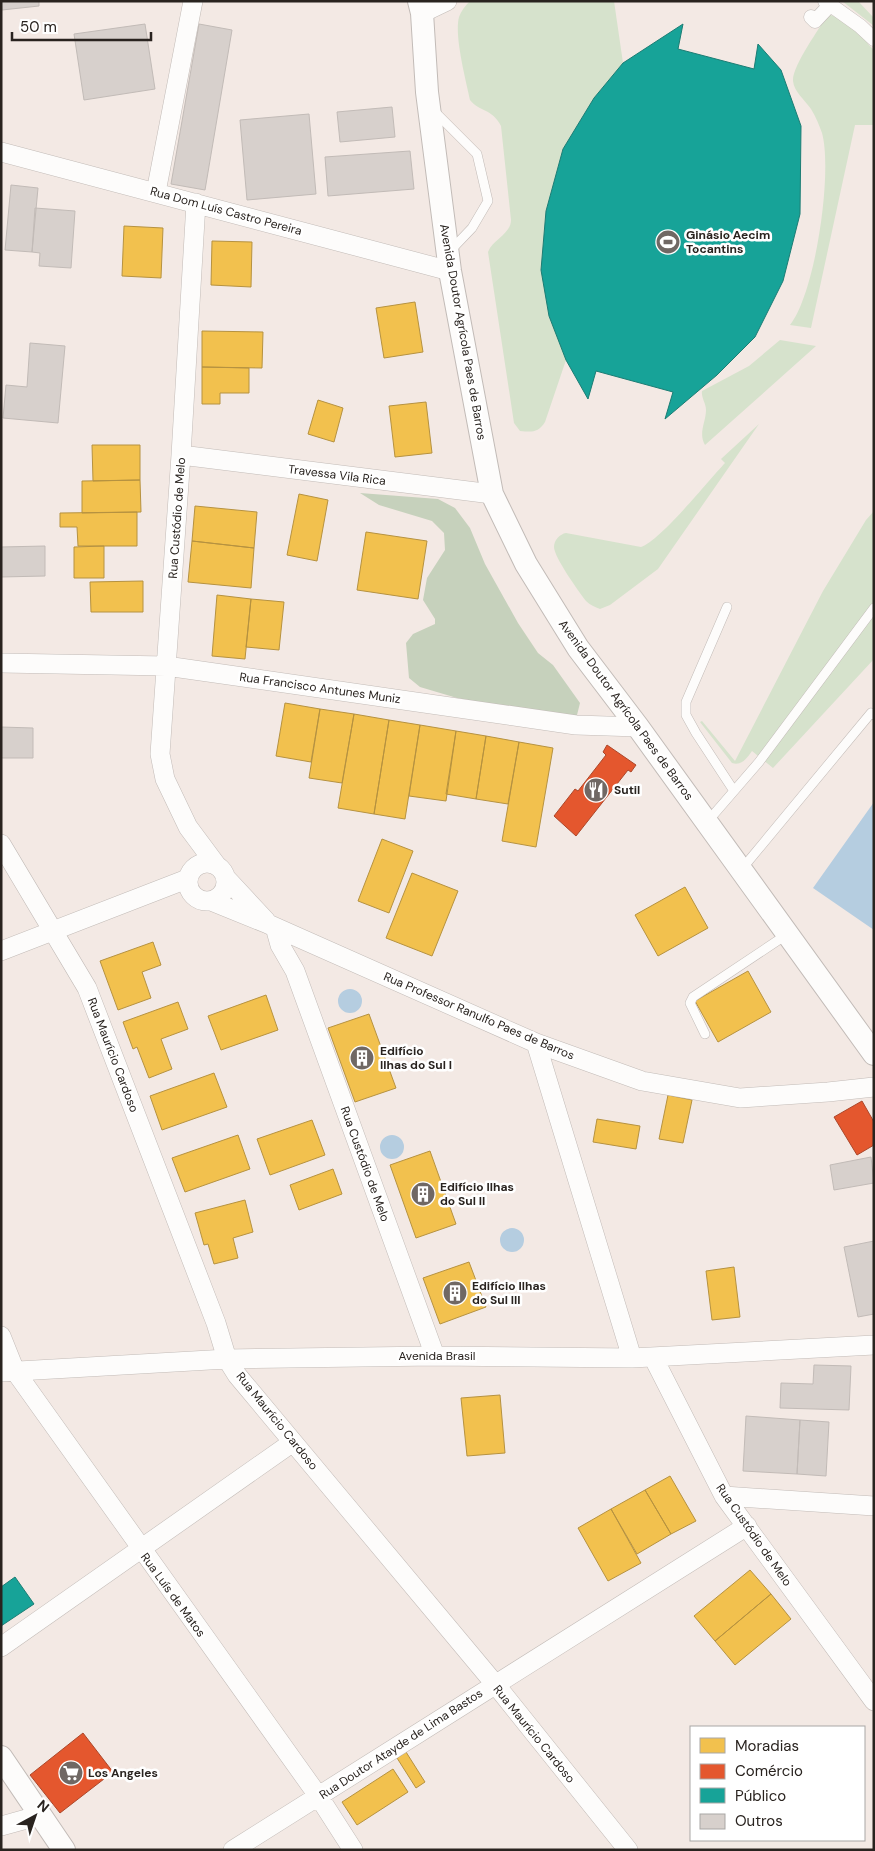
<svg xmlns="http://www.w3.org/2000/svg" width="875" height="1851" viewBox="0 0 875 1851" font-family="'DM Sans',sans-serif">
	<rect width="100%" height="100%" fill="#f3e9e4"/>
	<path fill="#d6e2cc" d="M470,1H614L623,63L594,98L563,149L546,211L541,270L566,360L545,422C538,433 532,432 520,431L514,423L488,252C493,239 511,234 511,220L501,126C492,108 479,112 470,100C466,80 454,36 459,17C461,11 465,6 470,1Z
		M842,1H858L874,18V26Z
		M828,14L860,26L868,44L874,50V125H855L811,328L790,325C815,294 833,173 822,133C819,125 816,117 811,109C805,100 794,92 793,81C792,66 820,28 828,14Z
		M780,340L816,346L705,445C698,433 706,422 706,410C706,403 701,398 702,391L749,366Z
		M759,424L658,569L610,605L600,609C595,607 590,605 586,601C579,592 554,557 554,547C554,540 560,534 566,533L641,547C660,541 708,481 725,463L721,459Z
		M874,511V659L773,768L752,751C747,758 742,766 732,763L700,722L702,721L735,761L823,591L866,520Z"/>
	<path fill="#c6d1bc" d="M360,493L438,499L455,508L470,528L485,564L518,623L538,653L553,665L580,703L577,715L563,717L457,698L420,687L409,678L406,643L413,634L435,624V619L423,600L427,578L445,550L444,533L432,521L379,505Z"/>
	<path fill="#b5cde0" d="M874,802V930L813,888Z
		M338 1001a12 12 0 1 1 24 0a12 12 0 1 1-24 0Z
		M380 1147a12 12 0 1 1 24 0a12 12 0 1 1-24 0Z
		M500 1240a12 12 0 1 1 24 0a12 12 0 1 1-24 0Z"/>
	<path fill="#f2c14e" stroke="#b69240" d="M124,226L163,228L161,278L122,276Z
		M212,241L252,242L251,287L211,285Z
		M415,302L423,352L384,358L376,308Z
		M202,331L263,332L262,368L202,367Z
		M202,367L249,368V393H220V404H202Z
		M318,400L343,408L334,442L308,434Z
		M426,402L432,453L395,457L389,406Z
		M92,445H140V480L93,481Z
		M140,480L141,512L82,513V481Z
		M299,494L328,500L317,561L287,555Z
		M195,506L257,512L254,548L192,541Z
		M137,512V546H78L77,527H60V513Z
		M366,532L427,541L418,599L357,590Z
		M192,541L254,548L251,588L188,582Z
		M104,546V578H74V547Z
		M143,581V612H91L90,582Z
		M217,595L251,599L245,659L212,656Z
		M251,599L284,602L279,650L246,647Z
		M285,703L320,709L311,762L276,756Z
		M320,709L354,714L342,783L309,778Z
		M354,714L389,720L374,814L338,808Z
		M389,720L420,725L405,819L374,814Z
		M420,725L456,731L446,801L409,796Z
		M456,731L486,736L476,799L446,794Z
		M486,736L519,742L508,804L476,799Z
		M519,742L553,748L536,847L502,841Z
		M382,839L413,851L389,913L358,901Z
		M412,873L458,891L432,956L386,938Z
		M685,887L708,928L658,956L635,915Z
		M153,942L161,965L142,972L151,998L118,1010L100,961Z
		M748,971L771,1012L718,1042L695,1001Z
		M266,995L278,1030L221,1050L208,1016Z
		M178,1002L188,1029L161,1039L172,1069L149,1078L137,1047L133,1049L123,1022Z
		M369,1014L396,1088L355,1102L328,1028Z
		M214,1073L227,1107L162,1130L150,1096Z
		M668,1095L692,1100L683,1143L659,1139Z
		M597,1119L640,1126L636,1149L593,1142Z
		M312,1120L325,1155L270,1175L257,1139Z
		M238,1135L250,1169L185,1192L172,1158Z
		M430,1151L456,1224L416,1238L390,1165Z
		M333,1169L342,1194L299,1210L290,1185Z
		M245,1200L253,1232L233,1238L238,1258L214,1264L208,1244L204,1245L195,1213Z
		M469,1262L486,1307L440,1324L423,1278Z
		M734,1267L740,1317L712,1320L706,1271Z
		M500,1395L505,1453L467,1456L461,1398Z
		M670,1476L696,1521L671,1534L645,1490Z
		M645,1490L671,1534L637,1554L611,1509Z
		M611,1509L641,1563L608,1581L578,1528Z
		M750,1570L771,1594L715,1641L694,1616Z
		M771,1594L791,1619L735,1665L715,1641Z
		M406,1752L425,1782L416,1788L397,1758Z
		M393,1769L408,1792L357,1825L342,1802Z"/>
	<path fill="#e4572e" stroke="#ac472a" d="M607,745L636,765L631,772L628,770L576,836L554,816L575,789L578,791L606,755L603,752Z
		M862,1101L874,1122V1145L857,1155L834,1117Z
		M83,1733L113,1772L60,1813L30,1775Z"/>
	<path fill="#17a398" stroke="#1c7d74" d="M683,24L678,49L754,69L758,44L781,70L801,126L800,214L783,281L755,337L717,375L665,419L673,392L596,371L588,399L566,360L549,316L541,270L546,211L563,149L594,98L623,63Z
		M15,1577L34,1604L1,1626V1587Z"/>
	<path fill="#d7d0cc" stroke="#c2bbb7" d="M1,1H39V6L2,10Z
		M145,24L155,89L84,100L74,34Z
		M199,24L232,30L205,190L171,184Z
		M392,107L395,137L340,142L337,112Z
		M309,114L316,194L247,200L240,120Z
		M410,151L414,189L328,196L325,157Z
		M11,185L38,188L32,252L5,250Z
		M35,208L75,211L71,268L39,266L40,253L32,252Z
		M30,343L65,346L58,423L3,418L6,385L27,387Z
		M45,546V576L1,577V547Z
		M1,727L33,728V758H1Z
		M871,1157L874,1183L834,1190L830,1165Z
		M874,1241V1314L858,1317L844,1247Z
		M814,1365L851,1366L849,1410L780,1408L781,1383L813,1384Z
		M746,1416L800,1420L797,1474L743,1471Z
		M800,1420L829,1422L826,1476L797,1474Z"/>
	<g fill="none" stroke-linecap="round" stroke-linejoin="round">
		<defs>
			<path id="service" d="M435,112L477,154L488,201L472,228L450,251
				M727,607L686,702V715L696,733L734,791
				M708,821L759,762L874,608
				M741,870L871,713L874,715
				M705,1034L690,1003L693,997L786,935"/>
			<path id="pedestrian" d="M825,1L860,26L874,39
				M811,17L815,21L830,5"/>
			<path id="minor" d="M422,13L447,1
				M1,152L450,271
				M156,192L193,1
				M196,203L181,455L160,754L165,779L188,827L217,866
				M181,455L492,494
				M1,663L166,666L576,725L638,727
				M1,844L87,988L216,1323L227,1359L237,1375L495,1684L628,1850
				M188 882a19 19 0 1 1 38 0a19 19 0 1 1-38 0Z
				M226,878L266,921
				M211,901L268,924L536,1043L642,1081L740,1098L828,1092L874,1087
				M275,927L280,945L295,971L435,1356
				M1,951L187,879
				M536,1043L632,1358
				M1,1336L15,1371L319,1797L353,1850
				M653,1357L724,1496L874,1701
				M1,1372L227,1359L435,1356L632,1358L874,1345
				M724,1496L874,1506
				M1,1647L293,1442
				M1,1826L41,1815
				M233,1850L747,1526"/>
			<path id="tertiary" d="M419,1L422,13L427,92L450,271L492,494L526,564L578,648L638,727L874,1054
				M1,1757L64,1850"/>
		</defs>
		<use href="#service" stroke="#c2bbb7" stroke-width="10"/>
		<use href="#pedestrian" stroke="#c2bbb7" stroke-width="15"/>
		<use href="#minor" stroke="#c2bbb7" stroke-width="20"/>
		<use href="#tertiary" stroke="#c2bbb7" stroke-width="24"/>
		<use href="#service" stroke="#fdfcfb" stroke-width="9"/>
		<use href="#pedestrian" stroke="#fdfcfb" stroke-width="14"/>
		<use href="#minor" stroke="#fdfcfb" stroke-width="19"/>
		<use href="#tertiary" stroke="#fdfcfb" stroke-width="22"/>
	</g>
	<defs>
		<symbol id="stadium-disc" viewBox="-11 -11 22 22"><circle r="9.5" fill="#706864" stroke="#fff"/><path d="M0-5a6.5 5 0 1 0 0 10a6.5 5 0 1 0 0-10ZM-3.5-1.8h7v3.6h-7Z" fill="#fff"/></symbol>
		<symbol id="restaurant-disc" viewBox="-11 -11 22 22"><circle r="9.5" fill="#706864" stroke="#fff"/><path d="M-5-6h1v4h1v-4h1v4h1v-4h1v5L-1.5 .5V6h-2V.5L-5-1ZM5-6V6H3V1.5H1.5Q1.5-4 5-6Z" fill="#fff"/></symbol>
		<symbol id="building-disc" viewBox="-11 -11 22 22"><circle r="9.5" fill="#706864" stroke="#fff"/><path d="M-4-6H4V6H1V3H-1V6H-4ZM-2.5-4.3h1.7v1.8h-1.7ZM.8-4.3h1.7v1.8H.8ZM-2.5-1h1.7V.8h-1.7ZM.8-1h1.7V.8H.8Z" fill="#fff"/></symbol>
		<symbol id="supermarket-disc" viewBox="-11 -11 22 22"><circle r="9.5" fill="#706864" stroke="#fff"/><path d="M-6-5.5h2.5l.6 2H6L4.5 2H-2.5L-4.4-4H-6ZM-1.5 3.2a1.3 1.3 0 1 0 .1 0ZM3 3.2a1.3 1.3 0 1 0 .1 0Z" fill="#fff"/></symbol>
	</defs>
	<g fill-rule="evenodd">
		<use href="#stadium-disc" x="654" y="228" width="28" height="28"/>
		<use href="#restaurant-disc" x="582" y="776" width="28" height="28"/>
		<use href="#building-disc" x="348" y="1044" width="28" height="28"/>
		<use href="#building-disc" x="409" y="1180" width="28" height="28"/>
		<use href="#building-disc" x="441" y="1279" width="28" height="28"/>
		<use href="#supermarket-disc" x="57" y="1759" width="28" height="28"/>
	</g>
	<g text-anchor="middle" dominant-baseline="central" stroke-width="5" stroke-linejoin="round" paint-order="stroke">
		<g font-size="12" fill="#29231f" stroke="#fff">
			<text transform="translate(226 211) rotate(15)">Rua Dom Luís Castro Pereira</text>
			<text transform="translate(463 332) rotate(80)">Avenida Doutor Agrícola Paes de Barros</text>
			<text transform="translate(337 475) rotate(7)">Travessa Vila Rica</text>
			<text transform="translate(177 518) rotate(-86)">Rua Custódio de Melo</text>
			<text transform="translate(320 688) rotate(8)">Rua Francisco Antunes Muniz</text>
			<text transform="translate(626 710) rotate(54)">Avenida Doutor Agrícola Paes de Barros</text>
			<text transform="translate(479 1016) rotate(23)">Rua Professor Ranulfo Paes de Barros</text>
			<text transform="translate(113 1055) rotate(69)">Rua Maurício Cardoso</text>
			<text transform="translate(365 1164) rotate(70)">Rua Custódio de Melo</text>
			<text x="437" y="1356">Avenida Brasil</text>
			<text transform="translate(277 1421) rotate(51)">Rua Maurício Cardoso</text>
			<text transform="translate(754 1535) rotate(55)">Rua Custódio de Melo</text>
			<text transform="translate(173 1595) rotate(54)">Rua Luís de Matos</text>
			<text transform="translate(534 1734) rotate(51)">Rua Maurício Cardoso</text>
			<text transform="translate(401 1744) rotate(-33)">Rua Doutor Atayde de Lima Bastos</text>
		</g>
		<g font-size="12" font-weight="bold" fill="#29231f" stroke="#fff" text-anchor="start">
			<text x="686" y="235">Ginásio Aecim<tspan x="686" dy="14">Tocantins</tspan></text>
			<text x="614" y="790">Sutil</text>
			<text x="380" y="1051">Edifício<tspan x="380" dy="14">Ilhas do Sul I</tspan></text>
			<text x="440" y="1187">Edifício Ilhas<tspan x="440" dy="14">do Sul II</tspan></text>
			<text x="472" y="1286">Edifício Ilhas<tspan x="472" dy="14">do Sul III</tspan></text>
			<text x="88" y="1773">Los Angeles</text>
		</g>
	</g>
	<rect width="875" height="1851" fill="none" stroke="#29231f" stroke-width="5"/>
	<rect x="690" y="1726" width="175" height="115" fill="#ffffff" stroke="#a9a7a5"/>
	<rect x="700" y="1738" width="25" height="15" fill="#f2c14e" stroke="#a9a7a5"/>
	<text x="735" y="1751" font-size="15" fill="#29231f">Moradias</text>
	<rect x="700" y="1764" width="25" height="15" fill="#e4572e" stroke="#a9a7a5"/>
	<text x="735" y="1776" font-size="15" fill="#29231f">Comércio</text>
	<rect x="700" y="1788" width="25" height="15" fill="#17a398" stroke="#a9a7a5"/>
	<text x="735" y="1801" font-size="15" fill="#29231f">Público</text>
	<rect x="700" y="1814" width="25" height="15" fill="#d7d0cc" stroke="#a9a7a5"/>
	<text x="735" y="1826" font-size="15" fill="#29231f">Outros</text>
	<g transform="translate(35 1816) rotate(40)" stroke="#ffffff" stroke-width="4" paint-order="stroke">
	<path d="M0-4L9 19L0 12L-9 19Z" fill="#29231f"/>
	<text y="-8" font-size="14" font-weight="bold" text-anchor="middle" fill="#29231f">N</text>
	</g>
	<path d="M12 32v8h139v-8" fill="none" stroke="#29231f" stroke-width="2.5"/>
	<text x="20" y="32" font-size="15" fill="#29231f" stroke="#ffffff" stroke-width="4" paint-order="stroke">50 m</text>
</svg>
